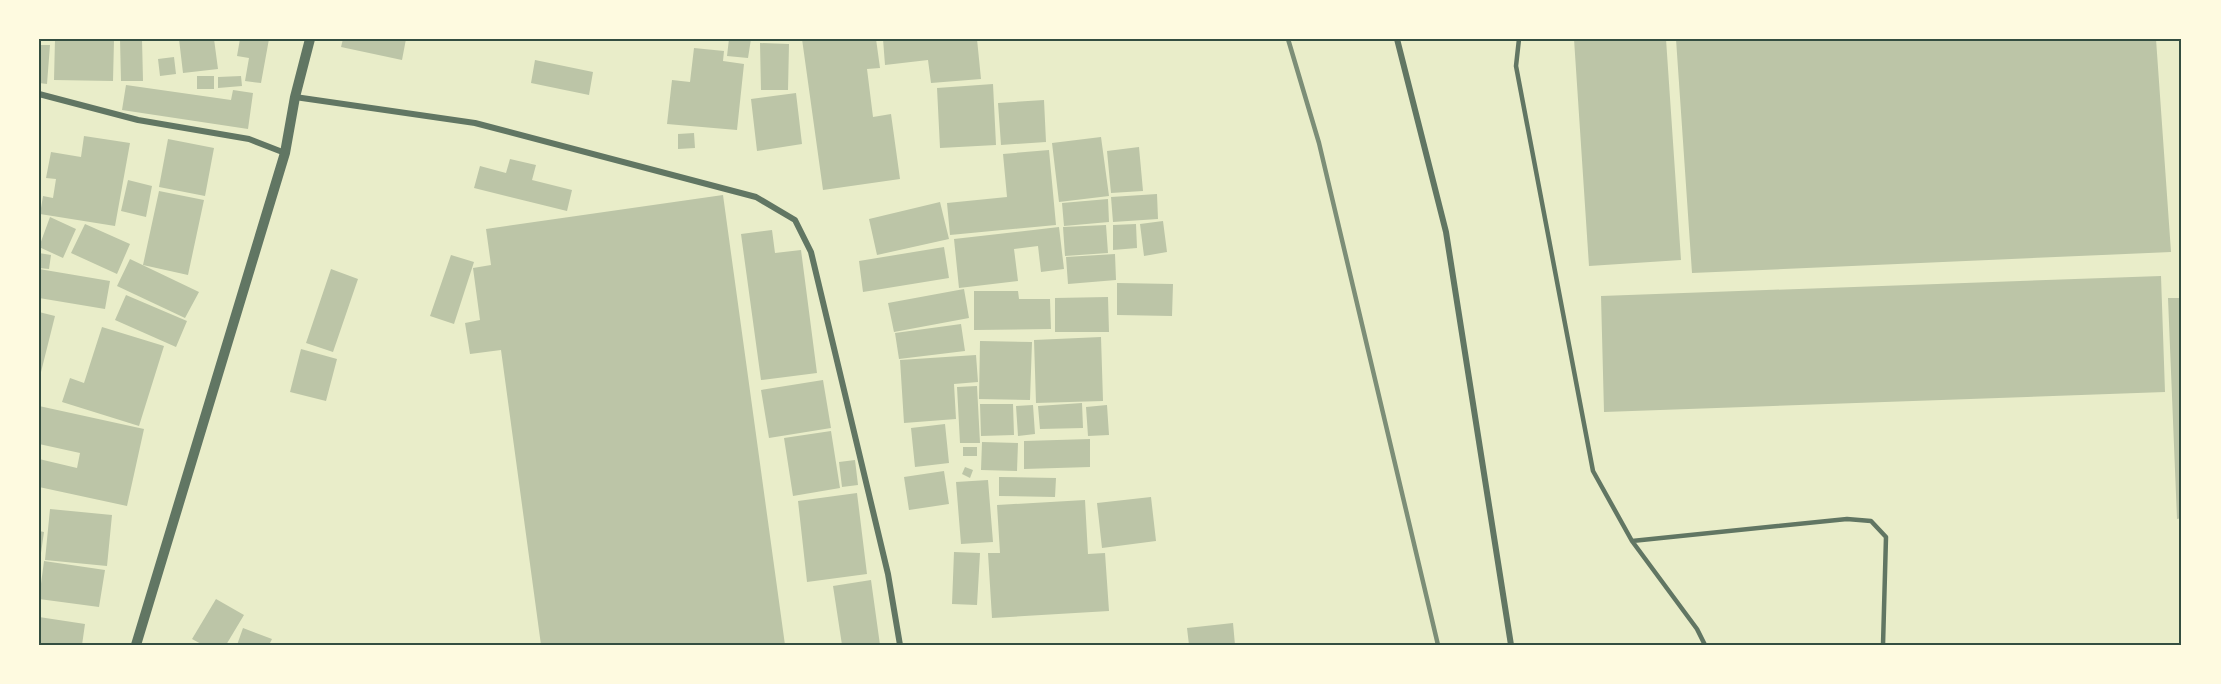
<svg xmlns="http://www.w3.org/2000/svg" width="2221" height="684" viewBox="0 0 2221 684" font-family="'IBM Plex Sans',sans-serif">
	<rect width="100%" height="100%" fill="#e9edc9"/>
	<path fill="#bcc5a7" d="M55,39L114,40L113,81L54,80Z
		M120,39H142L143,81H121Z
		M179,39H214L218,69L183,73Z
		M240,39H269L261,83L245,81L249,58L237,56Z
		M343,39H406L402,60L341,47Z
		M729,39H751L748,58L727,56Z
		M802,39H876L880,68L867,69L873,117L891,114L900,179L823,190Z
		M883,39H977L981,79L931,83L928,60L885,65Z
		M1574,39H1666L1681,260L1589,266Z
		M1676,39H2156L2171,252L1692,273Z
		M760,43L789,44L788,90H761Z
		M39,45H50L47,84L39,83Z
		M694,48L724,51L723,61L744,64L737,130L667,124L672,80L690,82Z
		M174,57L176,74L160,76L158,59Z
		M535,60L593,72L589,95L531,83Z
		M197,76H214V89H197Z
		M241,76L242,86L218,88V77Z
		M993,84L996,145L940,148L937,88Z
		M126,85L231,100L233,90L253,93L248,129L122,110Z
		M796,93L802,144L757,151L751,99Z
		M1044,100L1046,142L1001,145L998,103Z
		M694,133L695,148L678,149V134Z
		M84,136L130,143L115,226L40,214L43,196L53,198L56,179L46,178L51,152L81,157Z
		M1101,137L1109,196L1059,202L1052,143Z
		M168,139L214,148L205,196L159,187Z
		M1139,147L1143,191L1111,193L1107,151Z
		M1049,150L1056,225L950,235L947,203L1007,197L1003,154Z
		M510,159L536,165L532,180L572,190L567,211L474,188L480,166L506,173Z
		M128,180L152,186L146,217L121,211Z
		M159,191L204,200L188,275L143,265Z
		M1157,194L1158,219L1113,222L1111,197Z
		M723,195L785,645H541L501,350L470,354L465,323L480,320L473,268L491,265L486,229Z
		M1108,199L1109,222L1064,226L1062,203Z
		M940,202L949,239L877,255L869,219Z
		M50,217L76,229L63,258L39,247Z
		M1163,221L1167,252L1144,256L1140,224Z
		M85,224L130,244L117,274L71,253Z
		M1136,224L1137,248L1113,250V225Z
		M1106,225L1108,253L1065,256L1063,227Z
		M1059,227L1064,269L1041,272L1038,246L1014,249L1018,281L959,288L954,239Z
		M772,230L775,253L801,250L817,373L761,380L741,234Z
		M944,247L949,278L863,292L859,261Z
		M39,253L51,255L49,269L39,268Z
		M1115,254L1116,280L1068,284L1066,257Z
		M451,255L474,262L454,324L430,316Z
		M130,259L199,292L185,318L117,286Z
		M39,269L110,281L105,309L39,298Z
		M331,269L358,279L333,352L306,343Z
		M2161,276L2165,392L1604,412L1601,296Z
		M1117,283L1173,284L1172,316L1117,315Z
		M964,289L969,318L894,332L888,303Z
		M974,291H1018L1019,299H1050L1051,329L974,330Z
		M126,295L187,321L176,347L115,320Z
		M1108,297L1109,332H1055V298Z
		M2168,298H2182V518L2177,519Z
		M39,312L55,316L40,376H39Z
		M961,324L965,351L899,359L895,333Z
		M102,327L164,346L139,426L62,402L70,378L84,383Z
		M1101,337L1103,401L1036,403L1034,340Z
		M980,341L1032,342L1030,400L979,399Z
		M301,349L337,359L326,401L290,392Z
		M976,355L978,382L954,384L956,419L904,423L900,360Z
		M823,380L831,428L769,438L761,390Z
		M977,386L980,443H960L957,387Z
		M1082,403L1083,428L1040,429L1038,406Z
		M980,404H1013L1014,435L981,436Z
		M1033,405L1035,434L1018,436L1016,406Z
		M1107,405L1109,435L1088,436L1086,407Z
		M39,406L144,429L127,506L39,487V459L77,468L80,453L39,444Z
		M945,424L949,463L915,467L911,428Z
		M831,431L840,488L793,496L784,438Z
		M1090,439V467L1024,469V441Z
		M982,442L1018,443L1017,471L981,470Z
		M963,447H977V456H963Z
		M855,460L858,485L842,487L839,462Z
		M965,467L973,470L970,478L962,474Z
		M944,471L949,504L909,510L904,477Z
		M999,477L1056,478L1055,497L999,496Z
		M988,480L993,542L961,544L956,482Z
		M857,493L867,574L807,582L798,501Z
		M1151,497L1156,541L1102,548L1097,503Z
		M1085,500L1088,554L1105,553L1109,611L992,618L988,553H1000L997,505Z
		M50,509L112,515L107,566L45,560Z
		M39,531L44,532L40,560H39Z
		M954,552L980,553L977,605L952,604Z
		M44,561L105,570L99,607L39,599Z
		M871,580L880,645H842L833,586Z
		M216,599L244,615L226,645H203L192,639Z
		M39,617L85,624L82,645H39Z
		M1233,623L1235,645H1189L1187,628Z
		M243,628L272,639L269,645H237Z"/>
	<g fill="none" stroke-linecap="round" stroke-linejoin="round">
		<path stroke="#617663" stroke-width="4.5" d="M1519,39L1516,66L1593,471L1632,541L1697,629L1705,645
			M1632,541L1847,519L1871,521L1886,537L1883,645"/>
		<path stroke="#617663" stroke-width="6" d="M1397,39L1446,232L1511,645
			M39,94L138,120L249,139L285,153
			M295,97L475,123L756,197L795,220L811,252L888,574L900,645"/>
		<path stroke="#617663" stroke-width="10" d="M136,645L285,153L295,97L310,39"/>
		<path stroke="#7c8e77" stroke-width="4.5" d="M1288,39L1319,143L1438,645"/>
	</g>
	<rect width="2221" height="684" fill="none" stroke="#fefae0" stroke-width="81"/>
	<rect x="40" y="40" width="2140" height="604" fill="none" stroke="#344e41" stroke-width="2"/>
</svg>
